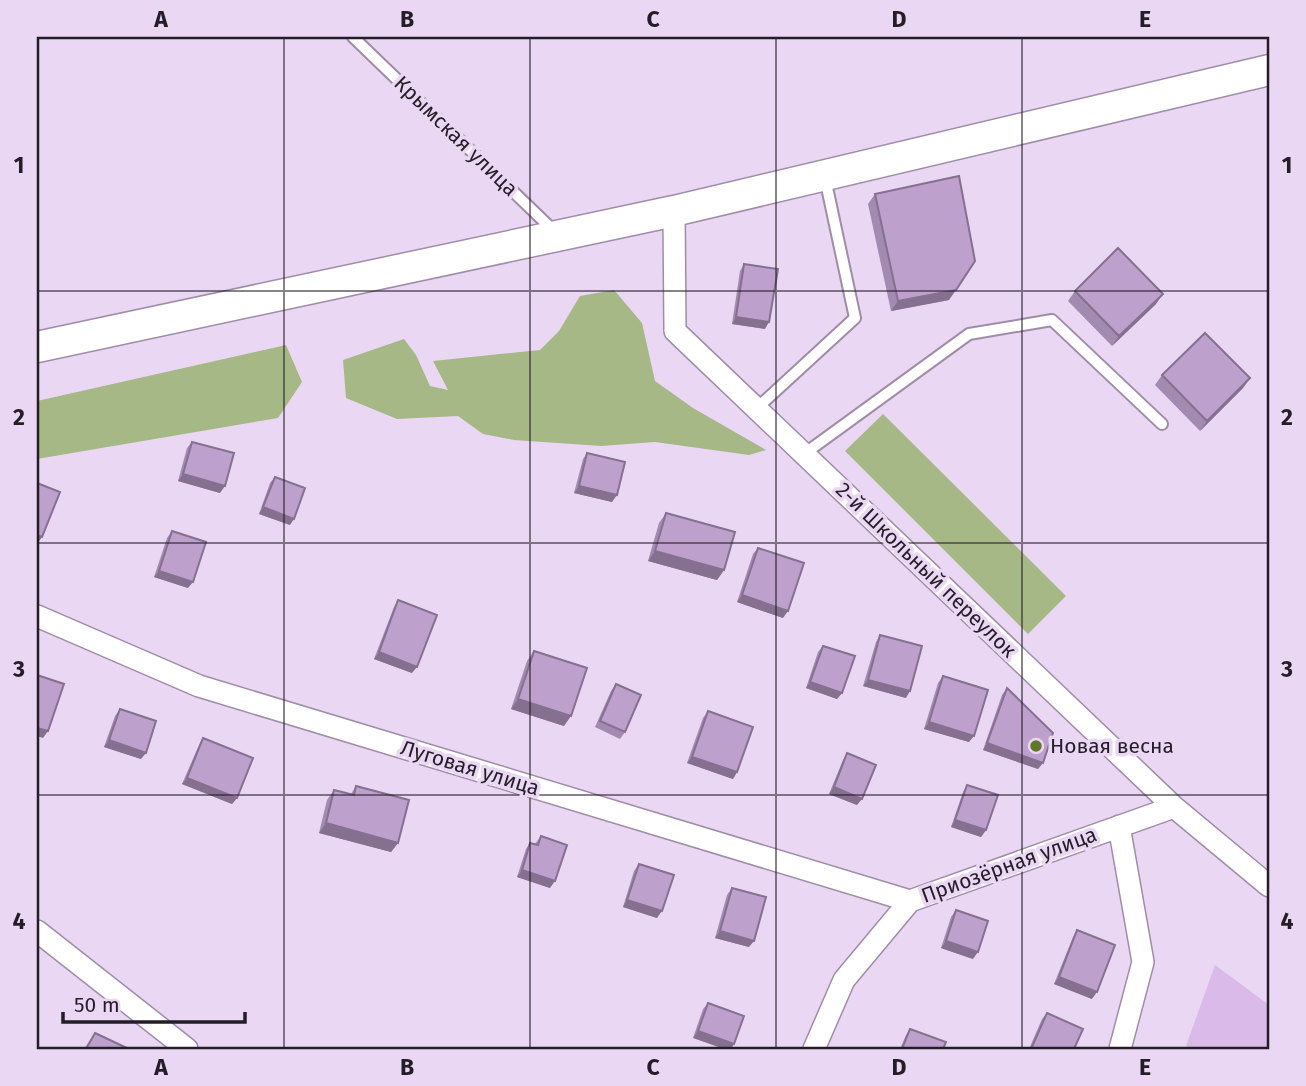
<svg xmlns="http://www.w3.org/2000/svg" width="1306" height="1086" viewBox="0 0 1306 1086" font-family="'Fira Sans',sans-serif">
	<rect width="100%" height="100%" fill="#ead7f3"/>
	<path fill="#a6b885" d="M614,290L642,323L655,381L693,408L766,450L749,455L655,442L601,446L514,440L483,434L458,416L397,419L346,398L343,360L404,339L416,355L430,386L448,390L433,361L540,350L559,331L580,296Z
		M286,345L302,382L278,418L37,459V401Z
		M883,414L1066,596L1028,634L845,451Z"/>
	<path fill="#d9bae9" d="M1215,965L1269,1005V1049H1185Z"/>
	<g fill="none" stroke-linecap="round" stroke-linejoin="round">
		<defs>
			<path id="lane" d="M353,37L554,231
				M756,409L855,318L825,178
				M804,454L969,334L1052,320L1162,424"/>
			<path id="street" d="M674,211L675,331L1174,807L1269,886
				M37,616L199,686L910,901
				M1119,826L1143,962L1120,1049
				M37,931L187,1049
				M814,1049L844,980L910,901L1174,807"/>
			<path id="secondary" d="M37,347L674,211L1269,70"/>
		</defs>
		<use href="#lane" stroke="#9f8da8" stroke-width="14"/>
		<use href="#street" stroke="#9f8da8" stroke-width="24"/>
		<use href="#secondary" stroke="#9f8da8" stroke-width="33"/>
		<use href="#lane" stroke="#fff" stroke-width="10"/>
		<use href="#street" stroke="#fff" stroke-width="21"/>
		<use href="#secondary" stroke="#fff" stroke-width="30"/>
	</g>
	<path fill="#a38ab0" d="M875,194L949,300L891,311L868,204Z
		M744,264L765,329L732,324L740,271Z
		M1075,291L1156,304L1112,346L1068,301Z
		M1162,375L1250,378L1243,388L1200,431L1155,385Z
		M192,442L220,493L178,481L187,448Z
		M587,453L612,502L574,493L583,459Z
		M275,477L290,525L259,514L270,483Z
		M666,513L724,570L717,580L648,561L659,523Z
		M172,531L188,588L154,577L167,538Z
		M758,548L783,618L737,602L753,554Z
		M398,600L412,673L374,659L394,607Z
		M880,635L906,698L863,686L876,642Z
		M823,646L842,693L837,699L806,688L818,652Z
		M534,651L564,726L511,709L527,661Z
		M943,676L969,742L924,729L938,683Z
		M616,684L625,732L620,739L595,727L611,691Z
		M1007,688L1038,769L983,750L1002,695Z
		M120,709L141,759L104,747L115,716Z
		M708,711L737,772L733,779L687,763L703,718Z
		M203,738L237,798L232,804L182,784L199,745Z
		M847,753L857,805L829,794L843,760Z
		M967,785L986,830L981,837L951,827L963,792Z
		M356,786L398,843L391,852L319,833L327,800L334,790L351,794Z
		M541,836L550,888L517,877L526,849L530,843L535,844Z
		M639,864L657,918L623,907L634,871Z
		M732,888L749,947L715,938L727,895Z
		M956,910L973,959L941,948L951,917Z
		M1077,930L1092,999L1054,984L1073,937Z
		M708,1003L744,1016L693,1038L703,1009Z
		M1047,1013L1074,1049H1029L1042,1019Z
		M910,1029L943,1049H900L906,1035Z
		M95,1033L129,1049H84Z"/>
	<path fill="#857090" d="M956,290L949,300L891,311L898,301Z
		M1163,294L1156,304L1112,346L1119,336Z
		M736,317L769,322L765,329L732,324Z
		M1250,378L1243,388L1200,431L1207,421Z
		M183,474L225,486L220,493L178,481Z
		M579,486L617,495L612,502L574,493Z
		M263,507L294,519L290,525L259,514Z
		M37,535L42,537L37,544Z
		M655,551L724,570L717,580L648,561Z
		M159,571L193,582L188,588L154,577Z
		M742,595L788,611L783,618L737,602Z
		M379,652L417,667L412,673L374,659Z
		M868,680L910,691L906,698L863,686Z
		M810,682L842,693L837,699L806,688Z
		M518,699L571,716L564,726L511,709Z
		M929,722L974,736L969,742L924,729Z
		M37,728L48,731L43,738L37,736Z
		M109,740L146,753L141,759L104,747Z
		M987,743L1043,763L1038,769L983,750Z
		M692,757L737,772L733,779L687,763Z
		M187,778L237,798L232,804L182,784Z
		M834,787L862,799L857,805L829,794Z
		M955,820L986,830L981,837L951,827Z
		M326,823L398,843L391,852L319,833Z
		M522,870L555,881L550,888L517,877Z
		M627,900L662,911L657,918L623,907Z
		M720,931L754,941L749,947L715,938Z
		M946,941L978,952L973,959L941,948Z
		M1059,977L1097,992L1092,999L1054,984Z
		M698,1031L734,1044L731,1049H724L693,1038Z"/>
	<path fill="#bea0cd" stroke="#857090" stroke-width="2" d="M959,176L975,261L956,290L898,301L875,194Z
		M1118,248L1163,294L1119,336L1075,291Z
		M744,264L778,269L769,322L736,317Z
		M1205,333L1250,378L1207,421L1162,375Z
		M192,442L234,453L225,486L183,474Z
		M587,453L625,462L617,495L579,486Z
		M275,477L305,488L294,519L263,507Z
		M37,483L60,492L42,537L37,535Z
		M666,513L735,532L724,570L655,551Z
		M172,531L206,542L193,582L159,571Z
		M758,548L804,563L788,611L742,595Z
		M398,600L437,615L417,667L379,652Z
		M880,635L922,646L910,691L868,680Z
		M823,646L855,656L842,693L810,682Z
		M534,651L587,668L571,716L518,699Z
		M37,675L64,684L48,731L37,728Z
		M943,676L988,690L974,736L929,722Z
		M616,684L641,695L625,732L600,721Z
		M1007,688L1053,733L1043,763L987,743Z
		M120,709L156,721L146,753L109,740Z
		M708,711L753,727L737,772L692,757Z
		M203,738L253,758L237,798L187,778Z
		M847,753L876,765L862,799L834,787Z
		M967,785L998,795L986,830L955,820Z
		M356,786L409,800L398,843L326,823L334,790L354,795Z
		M541,836L567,845L555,881L522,870L530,843L538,845Z
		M639,864L674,875L662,911L627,900Z
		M732,888L766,897L754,941L720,931Z
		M956,910L988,921L978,952L946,941Z
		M1077,930L1115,945L1097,992L1059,977Z
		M708,1003L744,1016L734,1044L698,1031Z
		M1047,1013L1083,1029L1074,1049H1031Z
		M910,1029L946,1042L943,1049H902Z
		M95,1033L129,1049H86Z"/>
	<path fill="none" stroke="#241d27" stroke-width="2" stroke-opacity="0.55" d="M284,37V1049M530,37V1049M776,37V1049M1022,37V1049M37,291H1269M37,543H1269M37,795H1269"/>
	<circle fill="#61782a" stroke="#ead7f3" stroke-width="2.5" cx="1036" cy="746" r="7"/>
	<g text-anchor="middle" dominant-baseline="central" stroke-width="7" stroke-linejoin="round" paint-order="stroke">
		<g font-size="21" fill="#241d27" stroke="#ead7f3">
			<text transform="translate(456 136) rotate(44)">Крымская улица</text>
			<text transform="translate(926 570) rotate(44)">2-й Школьный переулок</text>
			<text transform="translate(470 768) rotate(17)">Луговая улица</text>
			<text transform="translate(1009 865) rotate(-20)">Приозёрная улица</text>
		</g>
		<g font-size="21" fill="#241d27" stroke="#ead7f3" text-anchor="start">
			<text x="1050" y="746">Новая весна</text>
		</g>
	</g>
	<rect width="1306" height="1086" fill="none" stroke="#ead7f3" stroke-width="77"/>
	<path d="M63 1012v10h182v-10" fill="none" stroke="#241d27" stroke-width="3.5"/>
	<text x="74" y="1012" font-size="21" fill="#241d27" stroke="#ead7f3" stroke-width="5" paint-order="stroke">50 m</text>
	<rect x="38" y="38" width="1230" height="1010" fill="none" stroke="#241d27" stroke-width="2.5"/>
	<g font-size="23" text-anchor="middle" font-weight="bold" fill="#241d27">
		<text x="161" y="27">A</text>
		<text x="407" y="27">B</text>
		<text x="653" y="27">C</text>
		<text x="899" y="27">D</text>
		<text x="1145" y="27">E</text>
		<text x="19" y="173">1</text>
		<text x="1287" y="173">1</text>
		<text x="19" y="425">2</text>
		<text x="1287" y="425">2</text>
		<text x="19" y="677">3</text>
		<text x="1287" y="677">3</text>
		<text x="19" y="929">4</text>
		<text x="1287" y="929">4</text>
		<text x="161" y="1075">A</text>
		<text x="407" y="1075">B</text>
		<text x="653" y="1075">C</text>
		<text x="899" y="1075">D</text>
		<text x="1145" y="1075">E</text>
	</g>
</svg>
